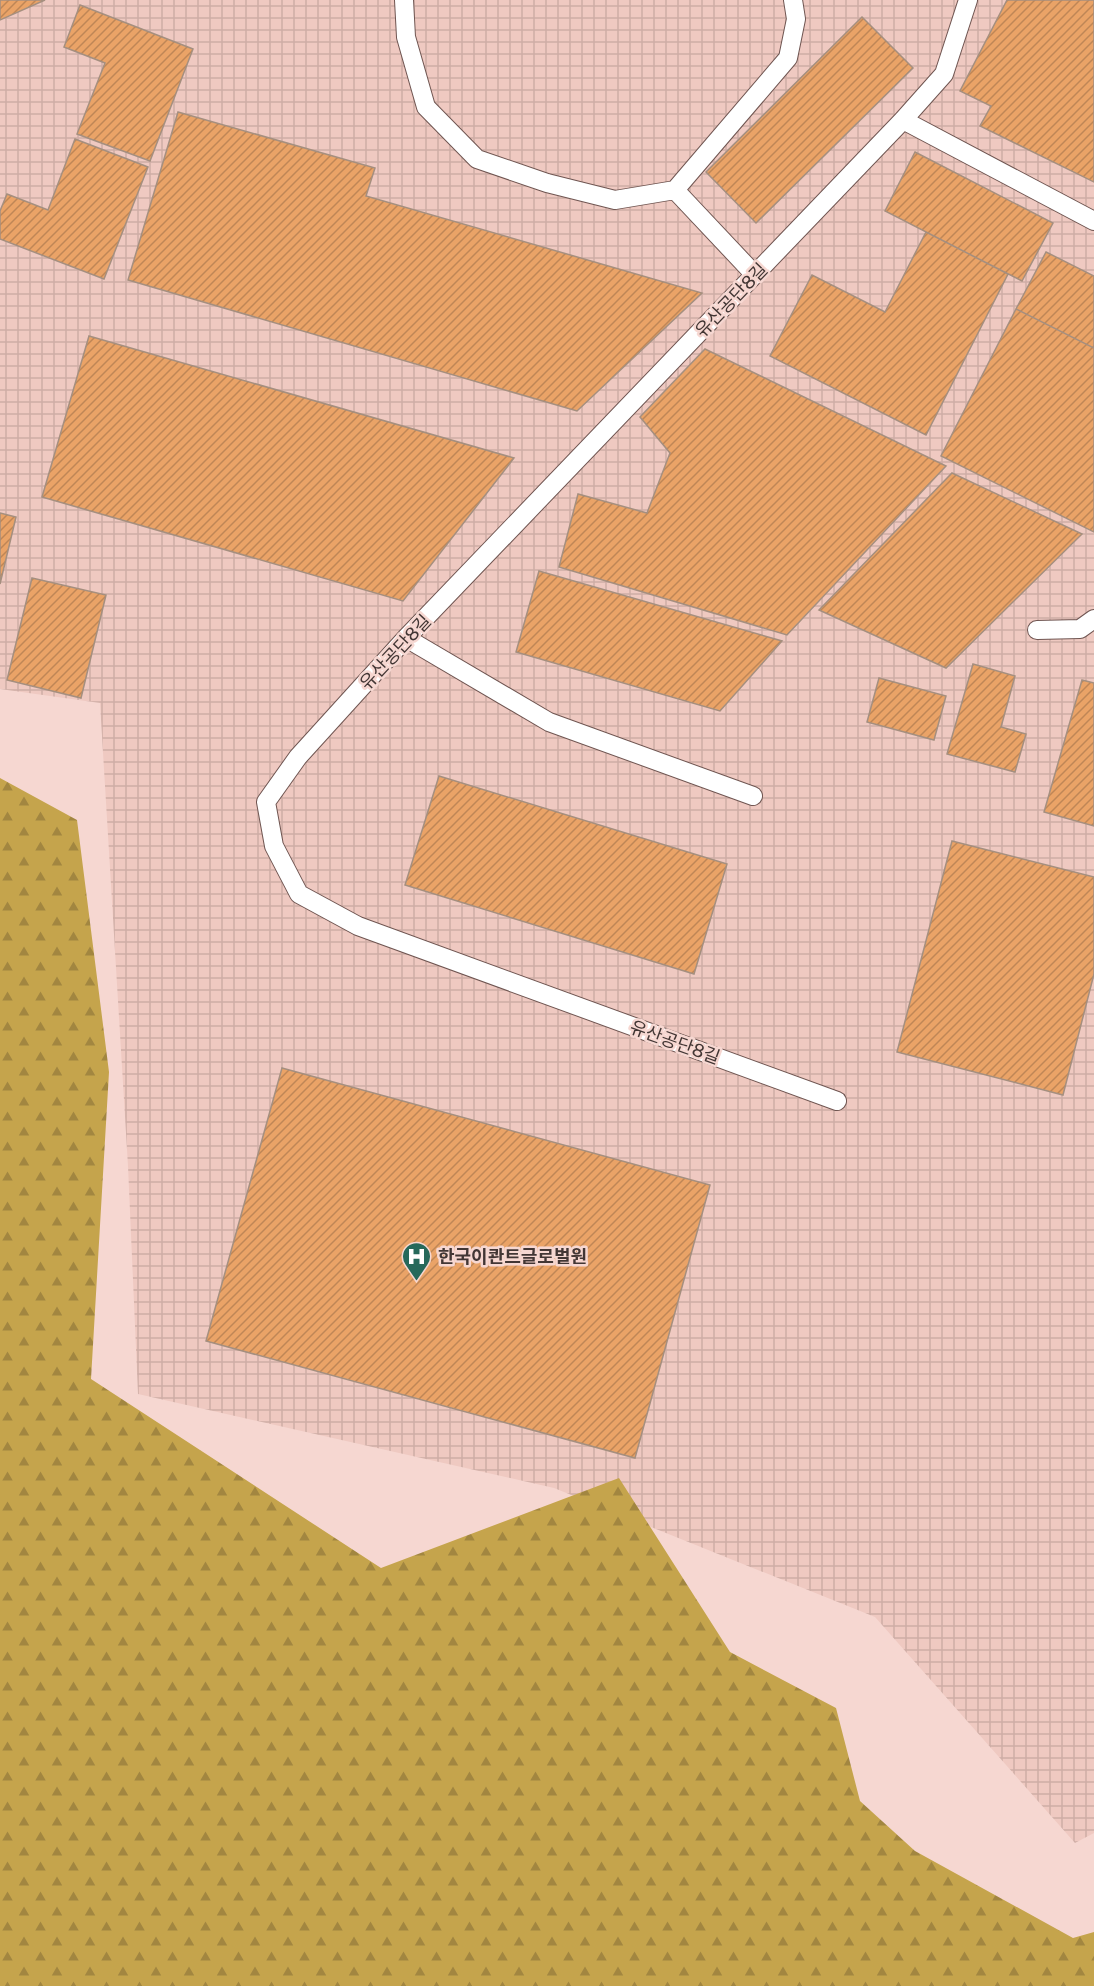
<svg xmlns="http://www.w3.org/2000/svg" width="1094" height="1986" viewBox="0 0 1094 1986" font-family="'Public Sans','Noto Sans KR',sans-serif">
	<defs>
		<pattern id="industrial-grid" width="8" height="8" patternUnits="userSpaceOnUse" patternTransform="scale(1.5)"><rect width="8" height="8" fill="#efc9c1"/><path d="M0 4h8M4 0v8" fill="none" stroke="#ceada6"/></pattern>
		<pattern id="forest-firs" width="22" height="20" patternUnits="userSpaceOnUse" patternTransform="scale(1.5)"><rect width="22" height="20" fill="#c5a44c"/><path d="M5 1l3.5 6h-7zM16 11l3.5 6h-7z" fill="#a28640"/></pattern>
		<pattern id="building-hatch" width="6" height="6" patternUnits="userSpaceOnUse" patternTransform="scale(1.5)"><rect width="6" height="6" fill="#eaa367"/><path d="M-1 1l2-2M0 6l6-6M5 7l2-2" fill="none" stroke="#bf8656"/></pattern>
	</defs>
	<rect width="100%" height="100%" fill="#f6d7d1"/>
	<path fill="url(#industrial-grid)" d="M0,0H1094V1833L1075,1843L875,1617L554,1488L138,1394L128,1166L100,703L0,689Z"/>
	<path fill="url(#forest-firs)" d="M0,778L77,820L109,1072L91,1379L381,1568L619,1478L730,1652L836,1708L860,1801L915,1851L1073,1938L1094,1932V1986H0Z"/>
	<path fill="url(#building-hatch)" stroke="#a58f7f" stroke-width="1.5" d="M0,0H45L0,20Z
		M1007,0H1094V182L980,126L991,106L960,91Z
		M80,5L193,49L150,161L77,134L105,63L64,47Z
		M862,17L913,68L756,223L706,172Z
		M178,112L375,168L366,196L702,293L577,411L128,280Z
		M75,139L148,167L104,279L0,239V211L7,194L48,210Z
		M915,152L1053,223L1022,281L885,211Z
		M926,232L1008,274L926,435L770,356L812,275L885,312Z
		M1046,252L1094,276V348L1016,309Z
		M1016,309L1094,348V532L941,456Z
		M89,336L514,458L403,601L42,497Z
		M705,349L946,466L787,635L559,567L578,494L647,513L670,453L640,417Z
		M952,473L1082,534L946,668L819,610Z
		M0,513L16,517L0,584Z
		M539,571L782,641L720,711L516,652Z
		M32,578L106,595L81,698L7,680Z
		M973,664L1015,676L1001,727L1026,734L1015,772L947,754Z
		M879,678L946,696L934,740L867,722Z
		M1082,680L1094,683V826L1044,812Z
		M439,776L727,864L694,974L405,885Z
		M952,841L1094,877V974L1063,1095L897,1052Z
		M282,1068L710,1185L635,1458L206,1341Z"/>
	<g fill="none" stroke-linecap="round" stroke-linejoin="round">
		<defs>
			<path id="lane" d="M404,0L406,37L426,107L477,159L547,183L615,200L675,190L788,58L796,19L793,0
				M903,120L1094,221
				M675,190L755,275
				M1037,630L1080,629L1094,619
				M406,638L549,722L753,796
				M837,1101L358,926L299,894L274,846L266,802L298,757L406,638L903,120L944,74L968,0"/>
		</defs>
		<use href="#lane" stroke="#6f5551" stroke-width="20"/>
		<use href="#lane" stroke="#fff" stroke-width="18"/>
	</g>
	<defs>
		<symbol id="hospital-pin" viewBox="-11 -11 22 30"><path d="M0 17L-7.5 6A9.5 9.5 0 1 1 7.5 6Z" fill="#26695b" stroke="#f6d7d1"/><path d="M-5-5h3v3.5h4V-5h3V5h-3V1.5h-4V5h-3Z" fill="#fff"/></symbol>
	</defs>
	<g fill-rule="evenodd">
		<use href="#hospital-pin" x="400" y="1240" width="33" height="45"/>
	</g>
	<g text-anchor="middle" dominant-baseline="central" stroke-width="5" stroke-linejoin="round" paint-order="stroke">
		<g font-size="18" fill="#423634" stroke="#f6d7d1">
			<text transform="translate(731 300) rotate(-46)">유산공단8길</text>
			<text transform="translate(395 652) rotate(-47)">유산공단8길</text>
			<text transform="translate(675 1042) rotate(20)">유산공단8길</text>
		</g>
		<g font-size="18" font-weight="bold" fill="#423634" stroke="#f6d7d1" text-anchor="start">
			<text x="438" y="1256">한국이콴트글로벌원</text>
		</g>
	</g>
</svg>
